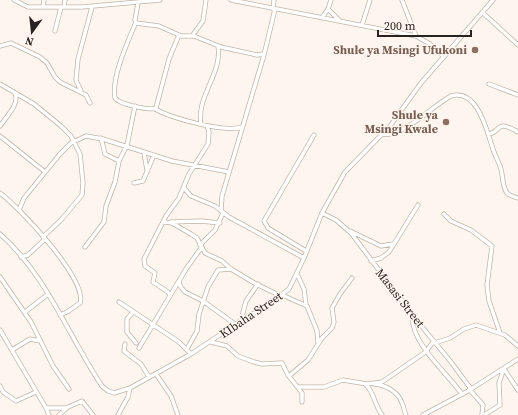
<svg xmlns="http://www.w3.org/2000/svg" width="518" height="415" viewBox="0 0 518 415" font-family="'Source Serif 4',serif">
	<rect width="100%" height="100%" fill="#fef6ee"/>
	<g fill="none" stroke-linecap="round" stroke-linejoin="round">
		<defs>
			<path id="minor" d="M14,0L28,7H82L160,0
				M231,0L416,36L430,44L444,57
				M402,0L416,36
				M138,3L135,20L136,23L159,26L181,36H194L221,47L257,55L264,54
				M43,6L44,0
				M64,7L65,0
				M273,9L274,0
				M328,9L339,20
				M483,13L518,45
				M322,18L328,9L331,0
				M136,22C128,41 111,78 115,98C119,104 149,111 156,108L169,59L179,35
				M362,25L370,0
				M55,31L61,7
				M192,36L203,21L206,0
				M0,46L11,43L40,57L47,63L55,77L60,82L86,95L90,103
				M0,84L34,104L61,126L71,136L80,154L83,183L82,195L61,220L43,237
				M489,84L518,95
				M81,91L76,80L78,59L92,7
				M155,109C171,118 224,133 242,127
				M201,124C196,97 223,72 218,46
				M0,126C6,117 20,104 15,93
				M382,134C402,139 433,105 451,96C478,88 487,132 493,149C495,156 499,162 501,169C503,176 502,186 507,193C510,196 514,197 518,198
				M488,134C502,133 494,118 518,132
				M0,136L45,172
				M101,138L105,154L119,161
				M144,153L147,170
				M134,183L143,181L154,155
				M184,188L191,196L215,206L229,217L304,258
				M0,193C19,207 88,280 80,303L67,312L60,315
				M19,210L24,198L60,154L71,143L86,136L103,139L172,161L229,172
				M221,211L222,196L264,55L275,9
				M322,213L336,220L351,233L418,322L451,362L471,389
				M444,214L451,221L471,230L492,246L487,285L489,301L500,333
				M164,222L172,223L191,234L197,238L205,253L222,261L231,269L256,284L281,296
				M171,222L201,221L220,223
				M350,231L381,246L393,244
				M0,234C46,274 69,337 102,386L108,391L114,393L130,388L191,354L242,320L267,306L289,289L304,258L322,213L345,172L390,126L421,83L493,0
				M200,245L215,230L223,213
				M85,247L104,222L106,206L115,182L119,161L127,145L135,106
				M306,251L268,228L264,221L314,135
				M21,257L28,255L45,239
				M371,261L381,258L389,252L418,205
				M297,274L304,289L306,305
				M0,277L31,322L53,366L69,389
				M179,281L180,286L185,292L203,301L235,324
				M170,295L168,292L153,282L155,273L145,266L144,259L166,216L179,198L189,174L208,144L209,132L207,126
				M282,295L307,306L317,331L318,343
				M119,302L179,342L191,354
				M25,312L47,295
				M133,312L127,319V332L136,343
				M412,315C411,343 446,372 462,394
				M241,320L246,301L258,284
				M0,330L46,408L49,415
				M211,342L227,346L238,356L254,362L262,364L282,363L288,375L302,393V402
				M435,343L450,338L464,329L476,325L505,335L518,346
				M125,344L124,351L141,364L149,377
				M139,348L186,269L201,248
				M187,349L197,331L199,314L208,287L218,270L231,269
				M12,350L30,339L40,341
				M427,350L434,341
				M504,369L518,390
				M156,374L171,396L178,415
				M289,376L308,360L322,338L332,328L334,322L332,308L340,294L352,278
				M365,384C374,391 374,404 382,415
				M374,384C385,385 398,391 402,403C404,407 404,411 406,415
				M0,386L3,392L16,401L36,392
				M299,387H324L343,380L367,384L382,382L427,351
				M470,390L483,405L482,415
				M46,408H67
				M59,415L68,407L82,401L93,415
				M118,415L128,397L130,388
				M423,415L468,391L518,359
				M484,415L500,405L499,383L504,368"/>
		</defs>
		<use href="#minor" stroke="#c0b4a8" stroke-width="5"/>
		<use href="#minor" stroke="#fff" stroke-width="3.5"/>
	</g>
	<g fill="#8d6e63" stroke="#fef6ee" stroke-width="1.5">
		<circle cx="475" cy="50" r="4"/>
		<circle cx="446" cy="122" r="4"/>
	</g>
	<g text-anchor="middle" dominant-baseline="central" stroke-width="3" stroke-linejoin="round" paint-order="stroke">
		<g font-size="12" font-weight="bold" fill="#785e54" stroke="#fef6ee" text-anchor="end">
			<text x="467" y="50">Shule ya Msingi Ufukoni</text>
			<text x="438" y="115">Shule ya<tspan x="438" dy="14">Msingi Kwale</tspan></text>
		</g>
		<g font-size="12" fill="#28231f" stroke="#fef6ee">
			<text transform="translate(400 298) rotate(52)">Masasi Street</text>
			<text transform="translate(251 315) rotate(-34)">KIbaha Street</text>
		</g>
	</g>
	<g transform="translate(32 32) rotate(195)" stroke="#fef6ee" stroke-width="3" paint-order="stroke">
	<path d="M0-3L7 15L0 10L-7 15Z" fill="#28231f"/>
	<text y="-6" font-size="11" font-weight="bold" text-anchor="middle" fill="#28231f">N</text>
	</g>
	<path d="M378 30v6h93v-6" fill="none" stroke="#28231f" stroke-width="2"/>
	<text x="384" y="30" font-size="12" fill="#28231f" stroke="#fef6ee" stroke-width="3" paint-order="stroke">200 m</text>
</svg>
